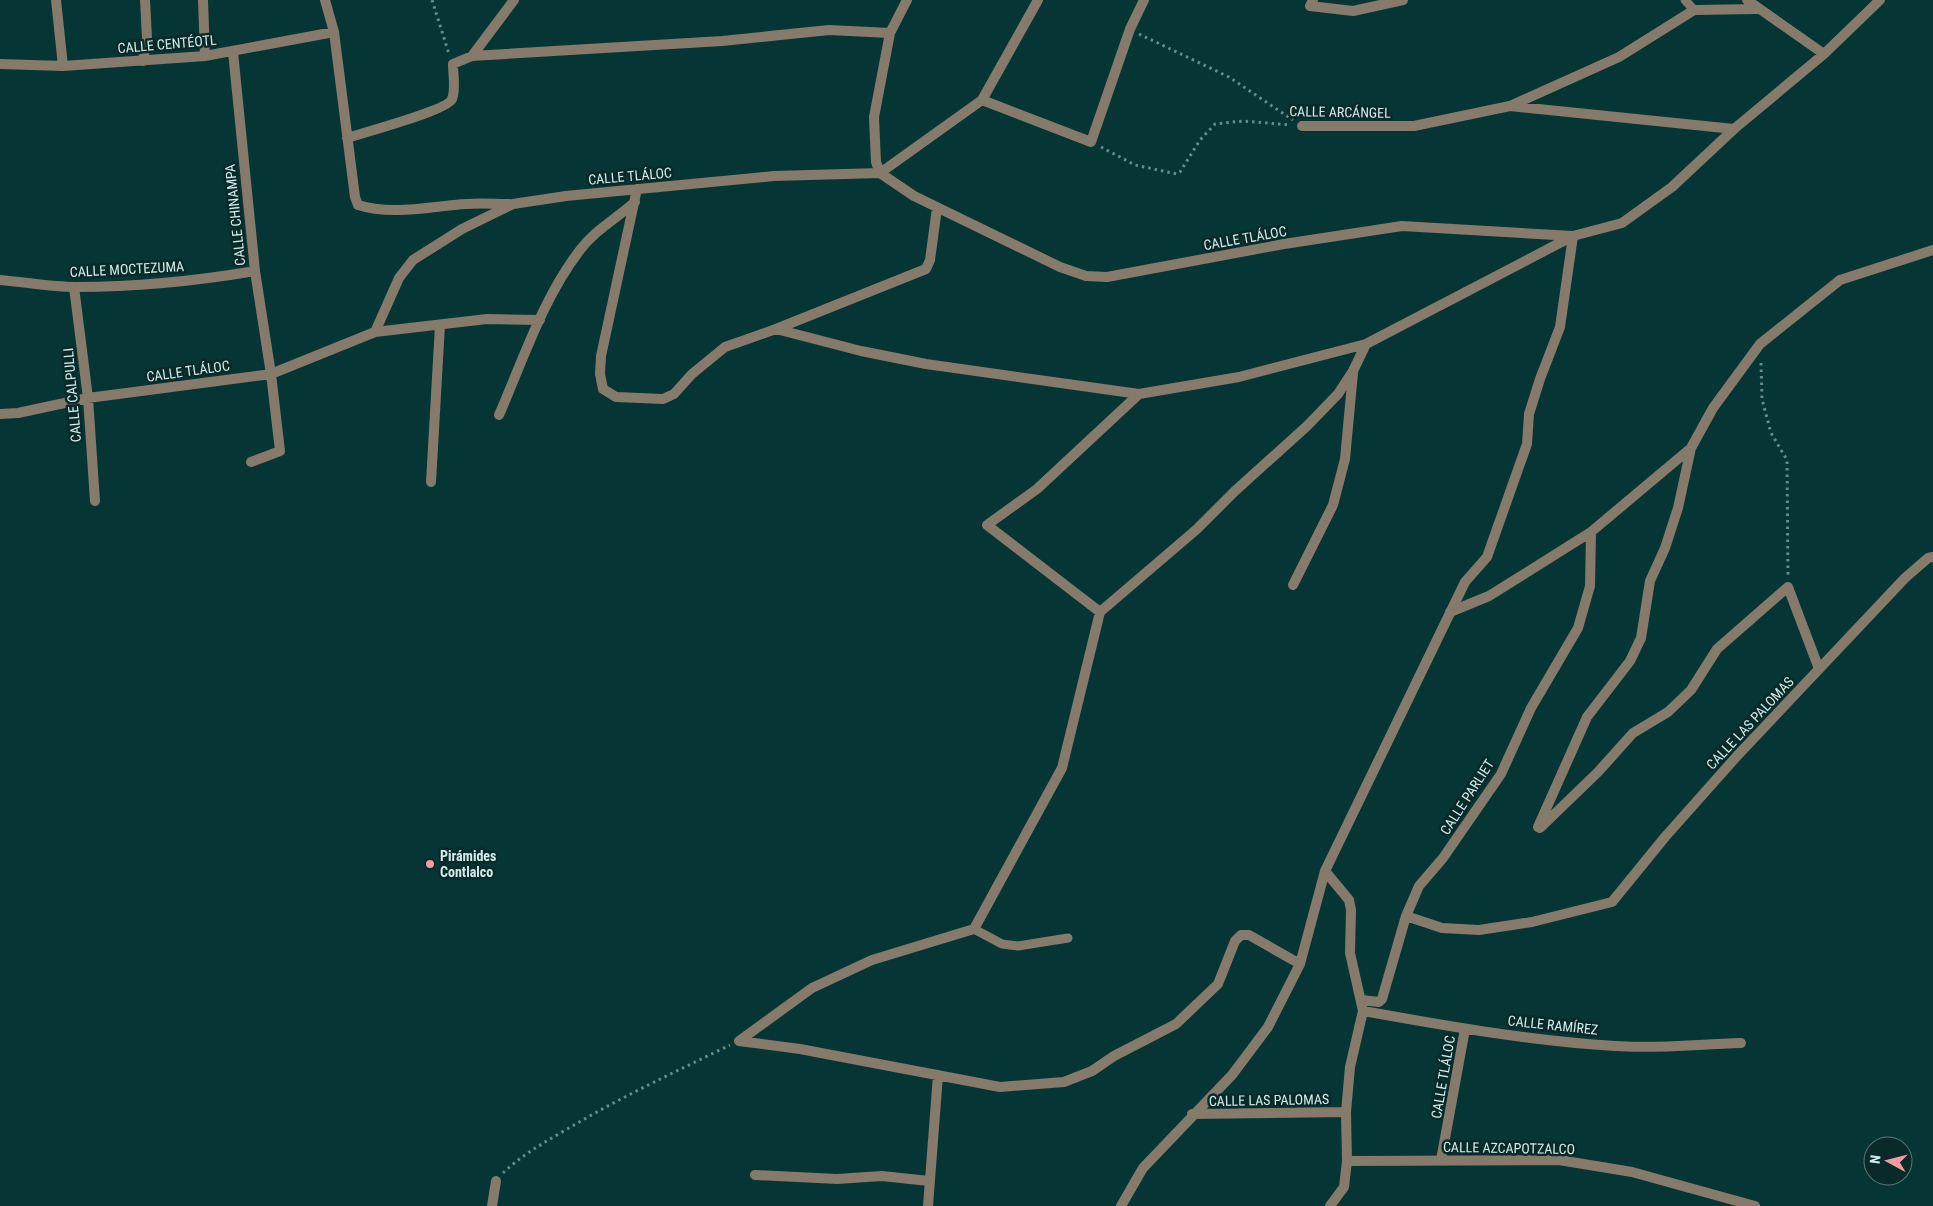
<svg xmlns="http://www.w3.org/2000/svg" width="1933" height="1206" viewBox="0 0 1933 1206" font-family="'Roboto Condensed',sans-serif">
	<rect width="100%" height="100%" fill="#053534"/>
	<g fill="none" stroke-linecap="round" stroke-linejoin="round">
		<path stroke="#658c8b" stroke-width="3" stroke-dasharray="2.5 4" stroke-linecap="butt" d="M432,0L449,54
			M1139,34L1229,77L1293,120
			M1101,147L1135,165L1177,174L1180,172L1200,140L1215,124L1243,121L1291,125
			M1761,363L1762,399L1771,433L1787,460L1788,576
			M503,1173C523,1154 545,1142 569,1128C621,1097 675,1072 730,1045"/>
		<path stroke="#867a6a" stroke-width="9" d="M1685,0L1694,10
			M974,929L1002,944L1018,946L1068,938"/>
		<path stroke="#867a6a" stroke-width="10" d="M56,0L63,66
			M203,0L205,56
			M325,0L334,32L355,197L358,205C392,216 432,206 466,204C481,203 495,204 509,204
			M907,0L890,33L874,117L876,162L880,173L982,100L1038,0
			M1313,0L1310,6L1353,11L1403,0
			M1747,0L1824,54
			M233,52L255,271L271,374L280,451L251,462
			M472,56L514,0
			M143,61L147,38L145,0
			M0,64L63,66L205,56L334,32
			M982,100L1091,142L1130,29L1144,0
			M1510,106L1619,57L1694,10L1758,9
			M1302,126H1414L1510,106L1734,129
			M347,138C363,133 448,110 452,99C456,90 453,74 453,64L472,56L722,41L829,30L890,33
			M637,189L601,356L600,374L603,389L616,397L663,399L674,394L692,374L725,347L776,329L861,351L926,364L1139,394
			M0,280C25,282 51,287 76,287C136,287 196,281 255,271
			M74,287L88,398L95,501
			M776,329L926,269L930,260L937,208
			M375,332L487,319L540,320
			M0,414L18,413L88,398L271,374L375,332L399,278L413,260L462,229L513,204L566,196L774,176L880,173L914,196L1060,267L1086,276L1107,277L1284,244L1402,226L1573,236
			M499,415C523,360 543,298 580,250C595,230 617,218 635,202
			M1691,448L1678,508L1665,548L1650,581L1641,638L1630,661L1587,717L1538,827L1540,828L1598,772L1633,733L1668,712L1691,690L1717,649L1788,587L1819,669
			M431,482L440,325
			M1293,585L1333,505L1345,459L1353,373
			M1100,612L987,525L1037,489L1139,394L1239,377L1366,344L1573,236L1622,223L1672,187L1734,129L1824,54L1880,0
			M1450,612L1489,596L1591,532L1691,448L1713,408L1760,344L1840,280L1933,250
			M1325,871L1349,900L1351,910L1350,953L1363,1011L1350,1067L1346,1112L1347,1161L1344,1187L1330,1206
			M1406,916L1442,928L1479,930L1532,922L1612,902L1665,837L1737,756L1905,578L1928,558L1933,557
			M1362,1000L1379,1002L1382,999L1406,916L1419,886L1443,858L1501,774L1531,708L1578,628L1590,586L1591,532
			M1363,1011C1447,1026 1531,1041 1615,1046C1657,1049 1699,1044 1741,1043
			M739,1041L812,988L872,960L974,929L1062,768L1100,612L1197,529L1235,491L1307,426L1338,394L1353,371L1366,344
			M739,1041L800,1049L1000,1087L1064,1082L1092,1071L1114,1056L1176,1024L1218,984L1235,941L1241,935H1249L1300,964
			M1192,1114L1346,1112
			M1441,1160L1465,1029
			M1347,1161L1559,1160L1632,1172L1755,1206
			M755,1175L837,1179L882,1176L929,1181
			M492,1206L496,1181
			M928,1206L938,1075
			M1121,1206L1143,1168L1232,1075L1268,1027L1300,964L1325,871L1465,582L1487,557L1527,444L1529,414L1540,379L1560,327L1573,236"/>
	</g>
	<circle fill="#f49aa2" stroke="#0a2929" stroke-width="2" cx="430" cy="864" r="5"/>
	<g text-anchor="middle" dominant-baseline="central" stroke-width="5" stroke-linejoin="round" paint-order="stroke">
		<g font-size="14" fill="#d1edec" stroke="#0a2929">
			<text transform="translate(167 44) rotate(-5)">CALLE CENTÉOTL</text>
			<text transform="translate(1340 112) rotate(1)">CALLE ARCÁNGEL</text>
			<text transform="translate(630 176) rotate(-5)">CALLE TLÁLOC</text>
			<text transform="translate(235 215) rotate(-96)">CALLE CHINAMPA</text>
			<text transform="translate(1245 238) rotate(-10)">CALLE TLÁLOC</text>
			<text transform="translate(127 269) rotate(-3)">CALLE MOCTEZUMA</text>
			<text transform="translate(188 371) rotate(-8)">CALLE TLÁLOC</text>
			<text transform="translate(72 395) rotate(-95)">CALLE CALPULLI</text>
			<text transform="translate(1750 723) rotate(-47)">CALLE LAS PALOMAS</text>
			<text transform="translate(1467 797) rotate(-57)">CALLE PARLIET</text>
			<text transform="translate(1553 1025) rotate(6)">CALLE RAMÍREZ</text>
			<text transform="translate(1443 1077) rotate(-80)">CALLE TLÁLOC</text>
			<text transform="translate(1269 1100) rotate(-1)">CALLE LAS PALOMAS</text>
			<text transform="translate(1509 1148) rotate(1)">CALLE AZCAPOTZALCO</text>
		</g>
		<g font-size="14" font-weight="bold" fill="#d1edec" stroke="#0a2929" text-anchor="start">
			<text x="440" y="856">Pirámides<tspan x="440" dy="16">Contlalco</tspan></text>
		</g>
	</g>
	<g transform="translate(1888 1161) rotate(277)"><circle r="24" fill="#0a2929" stroke="#5a7777"/>
	<path d="M0-4L9 19L0 12L-9 19Z" fill="#f49aa2"/>
	<text y="-8" font-size="14" font-weight="bold" text-anchor="middle" fill="#d1edec">N</text>
	</g>
</svg>
